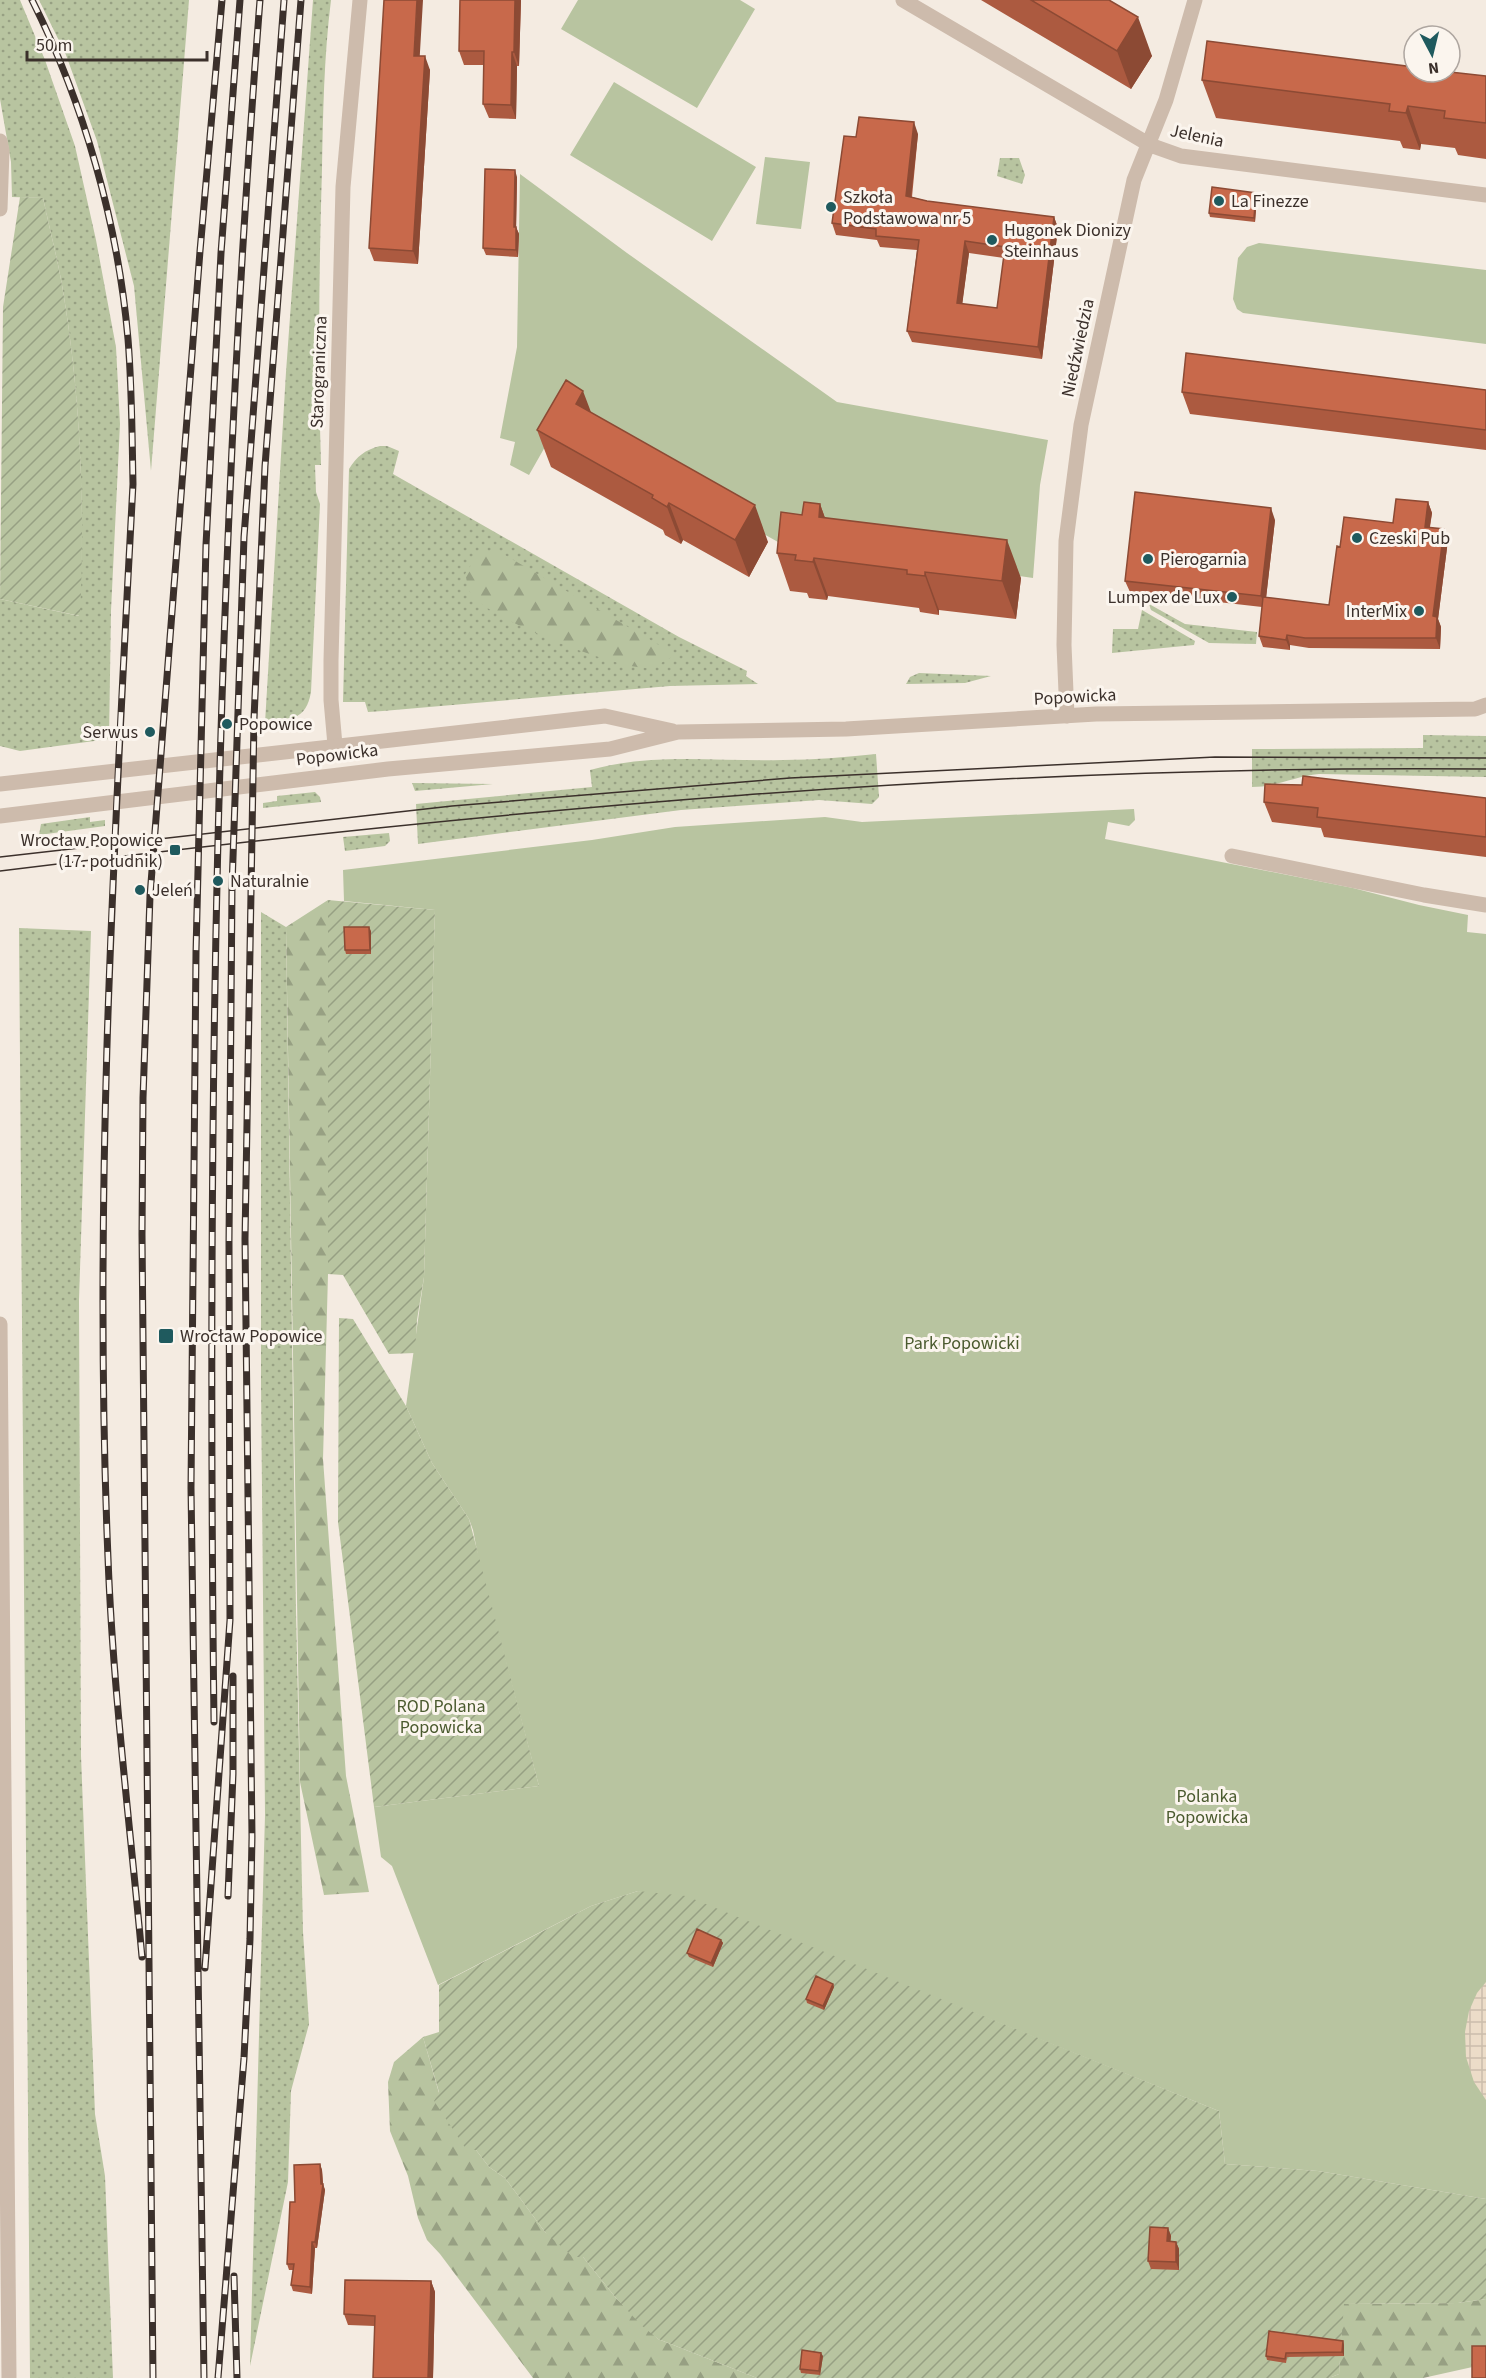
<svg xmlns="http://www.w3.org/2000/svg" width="1486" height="2378" viewBox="0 0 1486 2378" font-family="'Source Sans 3',sans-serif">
	<defs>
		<pattern id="grass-dots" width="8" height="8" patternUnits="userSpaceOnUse" patternTransform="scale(1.5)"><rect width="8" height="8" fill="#b8c4a0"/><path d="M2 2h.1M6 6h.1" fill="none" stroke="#97a083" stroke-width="1.8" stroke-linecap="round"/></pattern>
		<pattern id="forest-firs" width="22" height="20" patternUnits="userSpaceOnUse" patternTransform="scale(1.5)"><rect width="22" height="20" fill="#b8c4a0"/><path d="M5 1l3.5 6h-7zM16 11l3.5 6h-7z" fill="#97a083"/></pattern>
		<pattern id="garden-furrows" width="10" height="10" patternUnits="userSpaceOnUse" patternTransform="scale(1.5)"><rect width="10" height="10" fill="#b8c4a0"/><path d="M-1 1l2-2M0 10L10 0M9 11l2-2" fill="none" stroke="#97a083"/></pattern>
		<pattern id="plaza-grid" width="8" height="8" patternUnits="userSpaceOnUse" patternTransform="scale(1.5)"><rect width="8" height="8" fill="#ecdcc8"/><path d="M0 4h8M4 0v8" fill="none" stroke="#cbbdac"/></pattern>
	</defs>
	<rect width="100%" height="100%" fill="#f4ebe1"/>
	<path fill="url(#grass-dots)" d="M0,0H20L45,60L75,146L96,240L116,347L120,424L111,611L109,739L20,751L0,746V599L79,616C85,509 81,402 64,297C59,264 50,231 43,198L12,197L11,162L0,99Z
		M39,0H189L151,471L134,286L97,141L66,55Z
		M313,0H331C324,56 323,113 322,169C319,268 318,366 321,465H315L316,492L320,504L311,692C306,721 290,719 265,723L286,372Z
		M1000,158H1019L1025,175L1022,184L997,176Z
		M380,446H387L399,451L393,474L679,637L747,671L746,676L758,684L670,686L383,711L368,712L365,702H343L349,469C357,456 365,450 380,446Z
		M1149,604L1185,624L1257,632L1256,644L1209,643L1151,610Z
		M1142,610L1195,641L1194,645L1112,653L1113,629H1138Z
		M919,673L991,676L965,683L906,684L910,677Z
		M1423,735L1486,736V777L1319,774C1296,776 1276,787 1252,787V749L1423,748Z
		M876,754L879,797L872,804L819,800L681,810L418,844L416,804L592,787L590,770C654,752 718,762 783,760C814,760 845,757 876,754Z
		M412,783L493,784L415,791Z
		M315,792L320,797L321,802L263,808V803L277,801V796Z
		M90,817V822L105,820V826L39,835L41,824Z
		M389,833L390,841L385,846L345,851L343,837Z
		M261,912L286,927L296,1611L303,1932L309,2024L291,2091L288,2182L250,2366L265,1815L261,1382Z
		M19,928L91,931L79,1300L81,1756L95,2114L105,2176L113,2378H30Z"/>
	<path fill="url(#forest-firs)" d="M498,551L676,655C667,659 655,668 646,668C616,668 483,618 470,592C467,587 467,579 465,574L479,553Z
		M328,900V1274L323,1459L346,1776L369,1892L324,1895L300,1782L286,927Z
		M423,2037L439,2093L476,2150L489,2167L505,2178L545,2232L583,2257L616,2298L658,2339L757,2378H533L440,2254L427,2240L418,2218L408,2176L390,2131L388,2082L394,2062Z
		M1486,2299V2364L1423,2378H1329L1339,2374L1343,2304L1458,2303Z"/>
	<path fill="#b8c4a0" d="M578,0H740L755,9L697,108L561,29Z
		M614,82L756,167L712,241L570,155Z
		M765,157L810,162L801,229L756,224Z
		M520,174L627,253L837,402L1048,440L1040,485L1033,578L778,542L591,438L558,424L529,475L510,465L515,442L500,438L517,347Z
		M1259,243L1486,270V344L1243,313L1237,309L1233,299L1238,258L1247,247Z
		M1134,809L1135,820L1129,826L1108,822L1105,839L1353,888L1419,905L1468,915L1467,932L1486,934V2199L1318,2171L1225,2164L1219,2111L827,1954L638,1891L591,1906L438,1985L392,1866L381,1857L374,1807L539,1786L479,1561L473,1530L469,1519L432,1463L406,1406L424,1277L435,910L344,901L343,870L592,840L675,827L825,817L862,822Z"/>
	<path fill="url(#garden-furrows)" d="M20,197L43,198C50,231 59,264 64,297C81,402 85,510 80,616L0,599L3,307Z
		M328,900L435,910L424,1277L417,1320L415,1353L389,1354L343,1275L328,1274Z
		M339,1318L353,1319L406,1406L432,1463L469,1519L539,1786L374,1807L338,1522Z
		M638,1891L686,1896L1219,2111L1225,2164L1318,2171L1486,2199V2299L1458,2303L1344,2304L1339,2374L1329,2378H757L658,2339L641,2325L616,2298L583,2257H573L545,2232L505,2178L489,2167L476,2150L466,2149L434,2101L439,2092L423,2037L439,2032V1985L591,1906Z"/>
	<path fill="url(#plaza-grid)" d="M1486,1982V2100L1474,2082L1466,2057L1465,2032L1469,2011L1477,1993Z"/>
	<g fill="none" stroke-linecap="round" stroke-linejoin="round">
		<path stroke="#cdbbac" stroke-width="15" d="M903,0L1150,145L1181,156L1486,195
			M0,141L2,151L0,209
			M1067,716L1064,645L1066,541L1081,425L1134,180L1166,100L1195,0
			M335,745L331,700V661L343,187L360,0
			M1232,856L1424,895L1486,905
			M0,1324L9,2378"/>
		<path stroke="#cdbbac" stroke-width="15" d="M0,784L605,716L673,731
			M0,816L388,769L610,749L678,732L846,729L1096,714L1475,709L1486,705"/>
		<path stroke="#3b302b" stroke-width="1.5" d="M0,857L452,806L790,778L1215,757L1486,758
			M0,871C493,810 989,764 1486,769"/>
		<defs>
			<path id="rail" d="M32,0C84,104 118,223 128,339C132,388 132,436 133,484C114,842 93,1200 108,1558C113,1691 130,1824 142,1957
				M214,1722C207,1148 215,573 260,0
				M228,1896L233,1774V1676
				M205,1968L230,1620L229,1241L232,887L244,537L284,0
				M234,2276L237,2378
				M153,2378L142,1234L143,1098L150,896L200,251L222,0
				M204,2378L191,1488L196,952L206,545L221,253L240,0
				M218,2378L244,2058L250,1939L252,1837L245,1239L254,719L265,466L301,0"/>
		</defs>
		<use href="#rail" stroke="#3b302b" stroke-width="7"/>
		<use href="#rail" stroke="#fbf5ee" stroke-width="4.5" stroke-dasharray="14" stroke-linecap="butt"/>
	</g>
	<path fill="#ac5a40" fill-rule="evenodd" d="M521,0L519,66H517L516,119L489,118L483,104L484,65H464L459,51Z
		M981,0H1109L1152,56L1131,89Z
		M420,56L430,70L418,264L374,261L369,248Z
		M1486,76V159L1458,155L1455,148L1421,144L1420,150L1403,148L1400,141L1216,118L1202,80Z
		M918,134L912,197L927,201L1054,217L1058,228L1042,359L912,342L907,331L917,250L880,247L877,240L836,235L832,223L856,137ZM969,253L1004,258L997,308L962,304Z
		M517,177L516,227L519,234L518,257L486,255L483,248Z
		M1257,196L1255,222L1210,217L1209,213Z
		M1486,390V450L1190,414L1182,392Z
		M591,412L768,542L749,577L683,540L681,544L665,535L663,530L551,467L537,430Z
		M1428,502L1432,513L1430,527L1448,540L1438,619L1441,627L1440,649L1309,648L1290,645V650L1263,647L1259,636L1262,607L1130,592L1125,581L1275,520L1266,598L1329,605L1340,547L1393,523Z
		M820,504L825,518L1021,578L1016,619L939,610V615L920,612L919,608L828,596L827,600L809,598L807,593L790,591L777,553L802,515Z
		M1486,798V857L1324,837L1321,828L1272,822L1264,802Z
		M371,931V954H346L345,950Z
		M721,1940L723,1943L713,1967L689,1957L687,1953Z
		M833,1984L834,1987L824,2010L807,2003L806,1999Z
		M320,2164L322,2170L323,2184L325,2190L317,2248H315L312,2294L293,2291L291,2285L293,2270H289L287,2264L295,2202Z
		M1168,2228L1171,2236L1170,2241L1176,2242L1179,2249V2270L1151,2269L1148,2261Z
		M431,2281L435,2292L433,2378H373L375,2326L348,2325L344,2314Z
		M1343,2341L1344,2345V2356L1287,2357L1286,2363L1267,2360L1266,2356Z
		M823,2356L820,2375L801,2373L800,2369Z"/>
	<path fill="#8c4a34" d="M417,0H423L419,69L414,56Z
		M515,0H521L519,66L514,52Z
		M1138,17L1152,56L1131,89L1117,51Z
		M512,52L517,66L516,119L511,105Z
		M425,56L430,70L418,264L413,251Z
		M1408,106L1421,144L1420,150L1406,113Z
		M914,122L918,134L910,207L906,196Z
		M515,170L517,177L516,234L514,227Z
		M1256,193L1257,196L1255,222L1254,218Z
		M1054,217L1058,228L1042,359L1038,347Z
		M516,227L519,234L518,257L516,250Z
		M965,241L969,253L961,314L957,303Z
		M583,391L597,428L576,404Z
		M1428,502L1432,513L1428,537L1425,527Z
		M669,503L683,540L681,544L667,507Z
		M820,504L834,543L819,517Z
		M755,505L768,542L749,577L735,540Z
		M1271,508L1275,520L1265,607L1261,596Z
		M1444,529L1448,540L1438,619L1441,627L1440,649L1436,638L1433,616Z
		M1007,540L1021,578L1016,619L1002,581Z
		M814,558L828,596L827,600L813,562Z
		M925,572L939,610V615L925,576Z
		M1287,635L1290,645V650L1286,640Z
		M369,927L371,931V954L370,950Z
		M721,1940L723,1943L713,1967L711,1963Z
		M833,1984L834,1987L824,2010L823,2006Z
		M320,2164L322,2170L323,2184L325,2190L317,2248L315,2242L321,2184Z
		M1168,2228L1171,2236L1170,2249L1167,2241Z
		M312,2242L315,2248L312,2294L310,2287Z
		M1176,2242L1179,2249V2270L1176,2262Z
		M431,2281L435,2292L433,2378H428Z
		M1343,2341L1344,2345V2356L1342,2352Z
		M821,2353L823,2356L820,2375L819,2371Z"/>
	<path fill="#c8694b" stroke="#8c4a34" stroke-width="1.5" fill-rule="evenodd" d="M384,0H417L414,56H425L413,251L369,248Z
		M460,0H515L514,52H512L511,105L483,104L484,51H459Z
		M1031,0H1109L1138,17L1117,51Z
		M1207,41L1414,67V72H1450L1486,76V123L1444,118L1445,111L1408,106L1406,113L1389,111L1390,104L1202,80Z
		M859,117L914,122L906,196L927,201L1054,217L1038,347L907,331L919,240L876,236V229L832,223L844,136L856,137ZM965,241L1005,247L997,308L957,303Z
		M485,169L515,170L514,227H516V250L483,248Z
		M1212,187L1256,193L1254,218L1209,213Z
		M1186,353L1486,390V430L1182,392Z
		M566,380L583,391L576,404L755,505L735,540L669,503L667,507L652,498L653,495L537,430Z
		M1135,492L1271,508L1261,596L1125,581Z
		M1396,499L1428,502L1425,527L1444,529L1433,616L1437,617L1436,638H1305L1287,635L1286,640L1259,636L1263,597L1329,605L1337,546L1340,547L1344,517L1393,523Z
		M804,502L820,504L819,517L1007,540L1002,581L925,572V576L907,574V570L814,558L813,562L795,560L796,555L777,553L781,512L802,515Z
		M1303,776L1486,798V837L1317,817L1318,808L1264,802L1265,784L1302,785Z
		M344,927H369L370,950H345Z
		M697,1929L721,1940L711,1963L687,1953Z
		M816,1976L833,1984L823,2006L806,1999Z
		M320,2164L321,2184H323L315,2242H312L310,2287L291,2285L294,2264H287L290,2202H295L294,2165Z
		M1150,2227L1168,2228L1167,2241L1176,2242V2262L1148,2261Z
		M345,2280L431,2281L428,2378H373L375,2316L344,2314Z
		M1269,2331L1343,2341L1342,2352L1286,2353L1285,2359L1266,2356Z
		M1472,2346H1486V2378H1472Z
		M802,2350L821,2353L819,2371L800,2369Z"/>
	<g fill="#1f5a5e" stroke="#fbf5ee" stroke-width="2">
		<circle cx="1219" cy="201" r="6"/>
		<circle cx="831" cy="207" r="6"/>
		<circle cx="992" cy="240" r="6"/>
		<circle cx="1357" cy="538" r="6"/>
		<circle cx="1148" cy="559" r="6"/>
		<circle cx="1232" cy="597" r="6"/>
		<circle cx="1419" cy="611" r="6"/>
		<circle cx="227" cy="724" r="6"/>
		<circle cx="150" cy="732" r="6"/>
		<rect x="169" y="844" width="12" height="12" rx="3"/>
		<circle cx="218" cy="881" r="6"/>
		<circle cx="140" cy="890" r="6"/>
		<rect x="158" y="1328" width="16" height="16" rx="3"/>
	</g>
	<g text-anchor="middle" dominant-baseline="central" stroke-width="6" stroke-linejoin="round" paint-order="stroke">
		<g font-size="18" fill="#3b302b" stroke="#fbf5ee">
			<text transform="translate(1197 136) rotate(12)">Jelenia</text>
			<text transform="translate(1078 348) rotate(-78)">Niedźwiedzia</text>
			<text transform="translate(319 372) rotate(-88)">Starograniczna</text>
			<text transform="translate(1075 697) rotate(-3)">Popowicka</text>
			<text transform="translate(337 755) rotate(-7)">Popowicka</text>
		</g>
		<g font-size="18" fill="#3b302b" stroke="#fbf5ee" text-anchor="start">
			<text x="843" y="197">Szkoła<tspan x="843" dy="21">Podstawowa nr 5</tspan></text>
			<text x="1231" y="201">La Finezze</text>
			<text x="1004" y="230">Hugonek Dionizy<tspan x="1004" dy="21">Steinhaus</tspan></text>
			<text x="1369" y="538">Czeski Pub</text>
			<text x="1160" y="559">Pierogarnia</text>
			<text x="1220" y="597" text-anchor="end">Lumpex de Lux</text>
			<text x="1407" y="611" text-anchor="end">InterMix</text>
			<text x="239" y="724">Popowice</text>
			<text x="138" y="732" text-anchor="end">Serwus</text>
			<text x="163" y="840" text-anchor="end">Wrocław Popowice<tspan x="163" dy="21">(17. południk)</tspan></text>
			<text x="230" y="881">Naturalnie</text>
			<text x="152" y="890">Jeleń</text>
			<text x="180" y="1336">Wrocław Popowice</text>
		</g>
		<g font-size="18" fill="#4a5a2e" stroke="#fbf5ee">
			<text x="962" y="1343">Park Popowicki</text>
			<text x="441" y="1706">ROD Polana<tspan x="441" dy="21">Popowicka</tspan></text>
			<text x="1207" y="1796">Polanka<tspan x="1207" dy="21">Popowicka</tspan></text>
		</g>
	</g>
	<g transform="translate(1432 54) rotate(173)"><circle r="28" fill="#fbf5ee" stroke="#aea6a0" stroke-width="1.5"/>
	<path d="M0-4.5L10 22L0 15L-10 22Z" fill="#1f5a5e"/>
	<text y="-9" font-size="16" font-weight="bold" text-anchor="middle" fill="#3b302b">N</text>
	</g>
	<path d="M27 51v9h180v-9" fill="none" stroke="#3b302b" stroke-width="3"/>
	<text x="36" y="51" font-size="18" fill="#3b302b" stroke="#fbf5ee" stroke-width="4.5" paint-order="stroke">50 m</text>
</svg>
